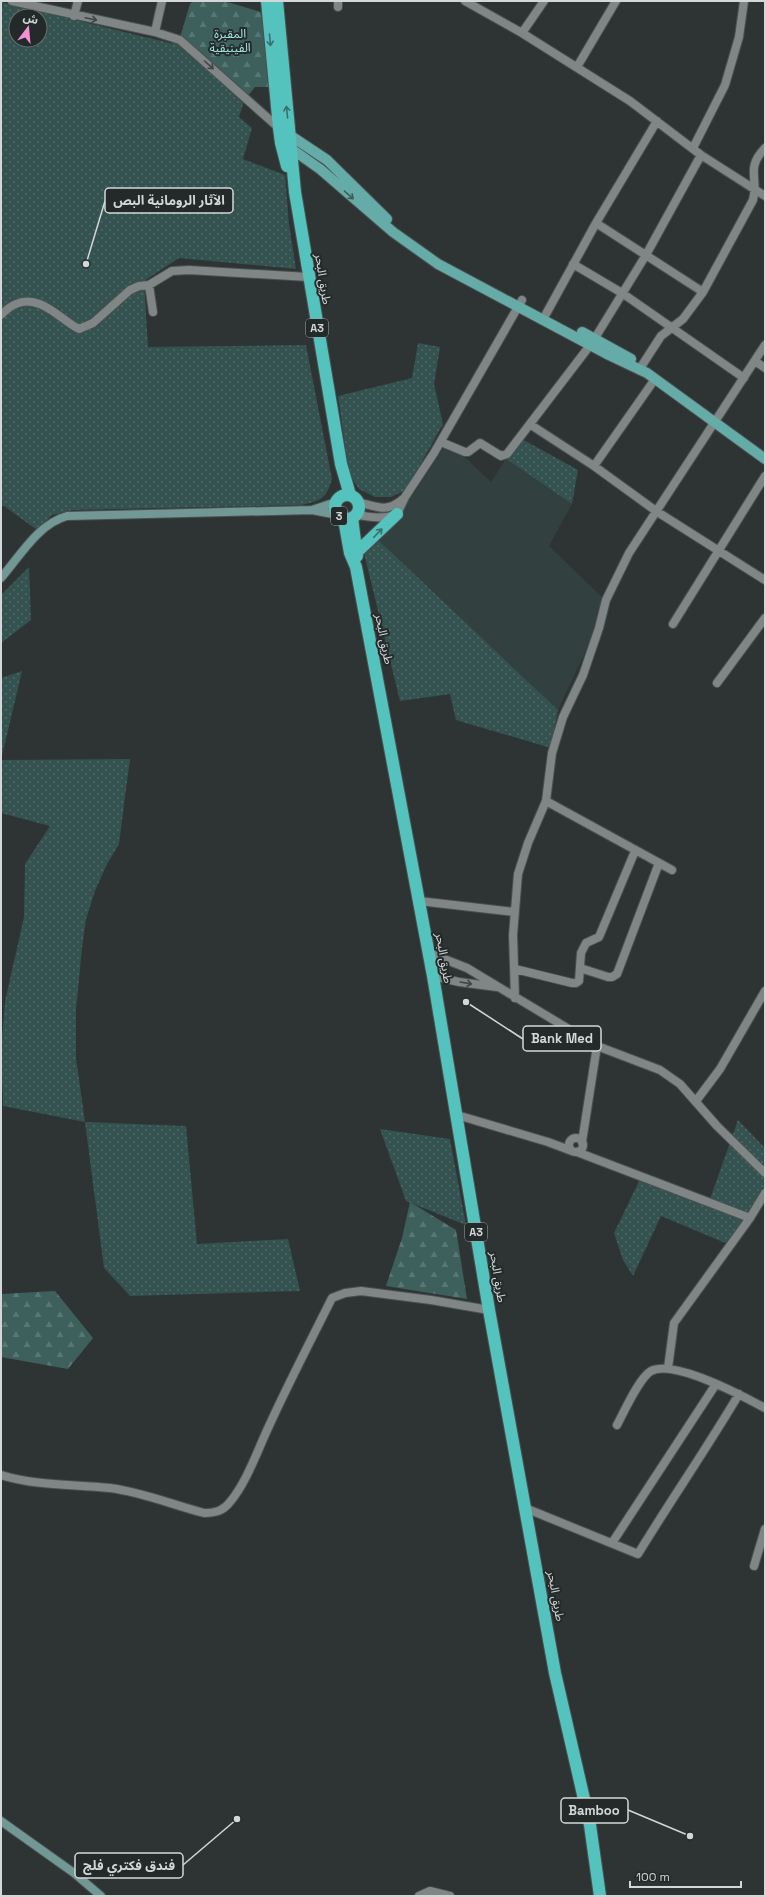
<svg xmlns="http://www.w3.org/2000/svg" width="766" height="1897" viewBox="0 0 766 1897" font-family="'Space Grotesk','Noto Sans Arabic',sans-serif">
	<defs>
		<pattern id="grass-dots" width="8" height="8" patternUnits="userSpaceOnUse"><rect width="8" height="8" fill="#335250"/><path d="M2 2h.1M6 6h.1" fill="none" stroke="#506a68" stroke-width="1.8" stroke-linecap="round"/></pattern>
		<pattern id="forest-firs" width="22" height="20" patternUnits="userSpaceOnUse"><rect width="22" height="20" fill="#3d605d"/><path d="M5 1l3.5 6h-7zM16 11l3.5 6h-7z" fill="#587674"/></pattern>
	</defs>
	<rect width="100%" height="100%" fill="#2e3434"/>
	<path fill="#32403f" d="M448,441L491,482L506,459L572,504L549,546L605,600L604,612L558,710L374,536L417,489Z"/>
	<path fill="url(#grass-dots)" fill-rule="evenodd" d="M1,2L178,45L244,101L239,117L252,128L243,159L285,175L289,224L296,269L179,258L144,281L148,347L306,345L332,479C326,499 321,501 301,505L72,510L52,515L37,530L4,506H1ZM16,16H40V40H16Z
		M418,343L440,347L434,384L443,424L406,490L391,497H375L359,489L349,474L338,396L412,378Z
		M522,439L578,470L572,504L506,459Z
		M374,536L558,710L551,748L456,720L450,694L400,701L363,549Z
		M29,567L31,620L1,643V595Z
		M22,671L1,760L130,759L119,844L106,866L95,891L86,919L82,948L76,1010V1058L85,1122L186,1126L197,1244L288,1239L300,1291L130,1296L104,1268L85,1122L3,1106L1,1050L5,1001L24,917L25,864L50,826L1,813V678Z
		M738,1120L765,1148V1186L730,1245L661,1216L633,1276L623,1260L614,1233L642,1175L710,1199Z
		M380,1129L450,1139L466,1225L406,1201Z"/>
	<path fill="url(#forest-firs)" d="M193,1H224L264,13L274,87H255L244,101L178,45L171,43L179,41L190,4Z
		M410,1202L456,1230L467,1299L386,1286L402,1238Z
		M55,1291L93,1338L68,1369L1,1357V1294Z"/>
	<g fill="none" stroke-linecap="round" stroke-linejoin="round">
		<defs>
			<path id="street" d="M12,1L155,32L180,40L279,128
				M465,1L522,33L630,101L701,155L765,196
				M338,7V1
				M74,16L78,1
				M155,32L162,1
				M522,33L544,1
				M577,67L616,1
				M693,148L725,85L739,37L744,1
				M596,223L703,292
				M573,264L622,293L744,378
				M149,285L153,312
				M546,314L596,223L657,121
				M1,315C5,311 10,306 16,304C39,293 61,320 79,329L93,323L130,290L139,286L149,285L172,271L189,270L308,277
				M595,338L646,255L701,155
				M755,361L765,368
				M639,370L661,336L683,319L703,292L753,200C759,177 745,169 765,148
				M531,425L594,466L656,511L765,580
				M441,442L465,452H468L480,443L501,456L507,454L591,344
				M594,466L655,379
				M358,502C377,507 387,513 403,499
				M357,515C372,517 383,520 397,514L405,497L434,453L522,300
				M673,624L765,476
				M717,683L765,618
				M546,801L672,870
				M419,901L514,912
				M429,953L467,968L597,1046L660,1070L680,1084L717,1126L765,1173
				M580,968L608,977H612L617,974L659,863
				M515,969L572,983H576L579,981L581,953L586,943L599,937L635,851
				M433,976L459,982L497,987
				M515,998L513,935L518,874L528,843L546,801L552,753L563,717L583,675L599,628L606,600L629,553L765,345
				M696,1101L720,1069L765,991
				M457,1115L548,1142L572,1151
				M569 1145a7 7 0 1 1 14 0a7 7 0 1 1-14 0Z
				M582,1142L597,1046
				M577,1152L750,1218
				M668,1368L674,1323L750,1218L765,1193
				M617,1425C624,1412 639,1378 651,1371C674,1359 743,1396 765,1408
				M1,1475C37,1486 73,1484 110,1488C142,1492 173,1505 204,1513C215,1513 223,1511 230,1502C247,1482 258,1449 269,1426C289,1382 311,1340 332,1298L345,1293L361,1291L431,1300L489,1310
				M525,1508L638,1554C671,1500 707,1448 739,1394
				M612,1543L716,1384
				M754,1566L765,1529
				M419,1896L430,1891L450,1896"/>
			<path id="secondary" d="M312,510L336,502
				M1,578C20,556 38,524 67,516L312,510L338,515
				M1,1821L74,1873L101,1896"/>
			<path id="primary" d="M285,132L327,160L387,219
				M286,145L320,169L393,232L438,264L609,355L647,373L765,459
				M582,332L631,359"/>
			<path id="highway" d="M267,1L279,128L281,143L287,166
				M277,1L295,192L341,464L350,495
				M335 507a12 12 0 1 1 24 0a12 12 0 1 1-24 0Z
				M352,518L357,556
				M344,519L350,553L356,567L433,976L489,1310L555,1673L590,1825L600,1896
				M358,551L397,514"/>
		</defs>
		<use href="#street" stroke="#4b5050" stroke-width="10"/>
		<use href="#secondary" stroke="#4b5050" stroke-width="10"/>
		<use href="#primary" stroke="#4b5050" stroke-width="12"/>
		<use href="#highway" stroke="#4b5050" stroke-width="14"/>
		<use href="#street" stroke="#7f8685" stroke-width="8"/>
		<use href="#secondary" stroke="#729896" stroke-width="8"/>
		<use href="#primary" stroke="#65aba7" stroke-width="10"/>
		<use href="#highway" stroke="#54c3bd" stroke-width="12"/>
	</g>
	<defs><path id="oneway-shaft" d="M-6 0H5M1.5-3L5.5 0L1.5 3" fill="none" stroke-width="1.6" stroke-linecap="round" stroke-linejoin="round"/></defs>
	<g stroke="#3f4645">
		<use href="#oneway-shaft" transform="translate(91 19) rotate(12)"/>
		<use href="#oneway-shaft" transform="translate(209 65) rotate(42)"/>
		<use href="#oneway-shaft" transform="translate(466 983) rotate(10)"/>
	</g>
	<g stroke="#3a6f6c">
		<use href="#oneway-shaft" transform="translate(270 40) rotate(85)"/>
		<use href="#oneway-shaft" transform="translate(287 112) rotate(-96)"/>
		<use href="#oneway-shaft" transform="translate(378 533) rotate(-46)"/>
	</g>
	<use stroke="#3e5e5c" href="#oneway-shaft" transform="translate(349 195) rotate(41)"/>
	<g text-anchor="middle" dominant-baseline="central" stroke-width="4" stroke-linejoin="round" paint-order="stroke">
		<g fill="#242a2a" stroke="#9fa3a3" stroke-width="1">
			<rect x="306" y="319" width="22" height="18" rx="3"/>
			<rect x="331" y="507" width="16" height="18" rx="3"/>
			<rect x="465" y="1223" width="22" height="18" rx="3"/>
		</g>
		<g font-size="11" font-weight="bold" fill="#d4d7d7">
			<text x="317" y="328">A3</text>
			<text x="339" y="516">3</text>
			<text x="476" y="1232">A3</text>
		</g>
		<g font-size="12" fill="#a1e7e2" stroke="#242a2a">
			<text x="230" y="34">المقبرة<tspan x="230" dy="14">الفينيقية</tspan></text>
		</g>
		<g font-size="12" fill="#d4d7d7" stroke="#242a2a">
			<text transform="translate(323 279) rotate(81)">طريق البحر</text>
			<text transform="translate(384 639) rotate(79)">طريق البحر</text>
			<text transform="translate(444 958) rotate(80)">طريق البحر</text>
			<text transform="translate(498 1277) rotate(81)">طريق البحر</text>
			<text transform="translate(556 1596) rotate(80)">طريق البحر</text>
		</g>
	</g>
	<path fill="none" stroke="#d4d7d7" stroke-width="1.5" d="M86 264L105 201M466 1002L523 1039M690 1836L628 1810M237 1819L183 1865"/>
	<g fill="#d4d7d7" stroke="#242a2a" stroke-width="1.5">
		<circle cx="86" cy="264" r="4"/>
		<circle cx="466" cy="1002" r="4"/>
		<circle cx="690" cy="1836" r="4"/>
		<circle cx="237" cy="1819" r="4"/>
	</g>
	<g fill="#242a2a" stroke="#d4d7d7" stroke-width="1.5">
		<rect x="105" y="188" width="128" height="25" rx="4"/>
		<rect x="523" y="1026" width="78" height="25" rx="4"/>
		<rect x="561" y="1798" width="67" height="25" rx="4"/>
		<rect x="75" y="1853" width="108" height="25" rx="4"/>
	</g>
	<g font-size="13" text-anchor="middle" font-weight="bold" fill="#d4d7d7">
		<text x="169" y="205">الآثار الرومانية البص</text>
		<text x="562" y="1043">Bank Med</text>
		<text x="594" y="1815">Bamboo</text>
		<text x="129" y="1870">فندق فكتري فلج</text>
	</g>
	<rect width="766" height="1897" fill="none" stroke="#d4d7d7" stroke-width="4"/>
	<g transform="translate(28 28) rotate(16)"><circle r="19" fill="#242a2a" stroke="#6a6f6f"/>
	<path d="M0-3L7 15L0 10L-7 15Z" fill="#f491d4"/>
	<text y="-6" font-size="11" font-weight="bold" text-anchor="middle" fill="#d4d7d7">ش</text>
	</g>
	<path d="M630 1881v6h111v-6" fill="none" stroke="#d4d7d7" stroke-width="2"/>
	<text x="636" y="1881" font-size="12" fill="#d4d7d7" stroke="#242a2a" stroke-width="3" paint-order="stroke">100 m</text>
</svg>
